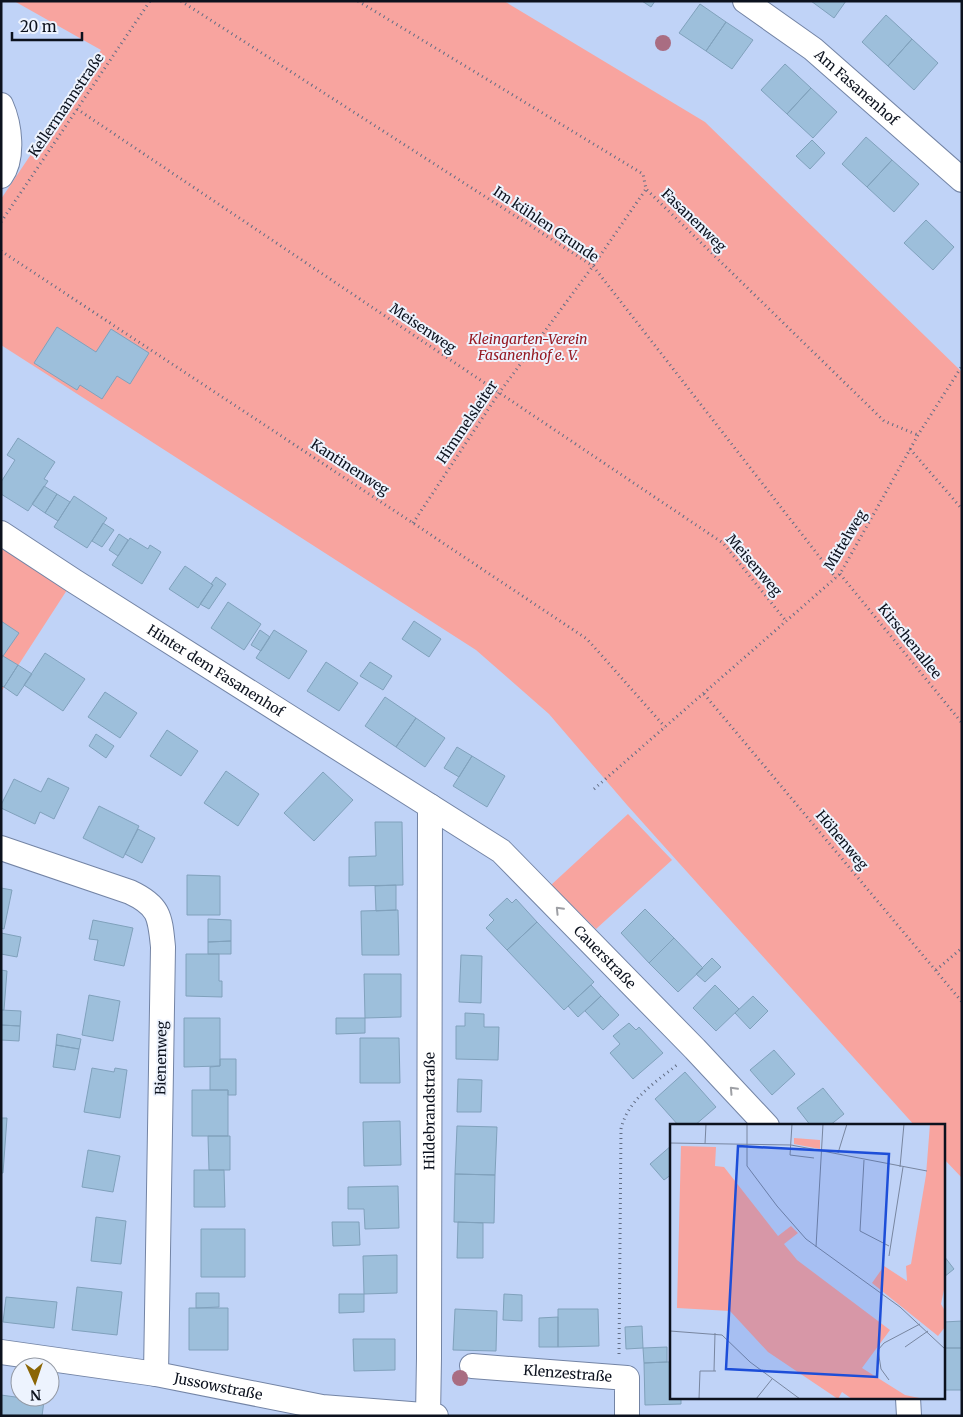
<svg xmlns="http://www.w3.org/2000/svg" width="963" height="1417" viewBox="0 0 963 1417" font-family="Merriweather,serif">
	<rect width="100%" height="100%" fill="#c0d3f7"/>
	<path fill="#f8a49f" d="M14,1H504L705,122L962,372V1178L944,1159V1126H915L627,805L549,714L476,650L1,345V199L101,50Z
		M1,546L67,590L1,692Z
		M628,814L672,860L596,929L551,885Z"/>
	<path fill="#9dbfdb" stroke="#80a1bc" d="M642,1H655L651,7Z
		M811,1H846L834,18Z
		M700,4L726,22L706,51L679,33Z
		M886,15L912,39L888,66L862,42Z
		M726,22L753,40L732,69L706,51Z
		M912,39L938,63L914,90L888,66Z
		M785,64L811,88L787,114L761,90Z
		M811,88L837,112L813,138L787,114Z
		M866,137L892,160L867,187L842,164Z
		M812,140L825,153L810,169L796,156Z
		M892,160L919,184L894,212L867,187Z
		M926,220L954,247L933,270L904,243Z
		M57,327L96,352L111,329L149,353L130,384L117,376L102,399L80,385L77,390L34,363Z
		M18,438L55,462L44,479L48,481L28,511L1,494V482L15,460L7,455Z
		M44,486L57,494L45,513L32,504Z
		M57,494L70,502L58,521L45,513Z
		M74,496L107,518L87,548L54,527Z
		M103,523L114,530L102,547L92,541Z
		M119,534L128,540L118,556L109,550Z
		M130,538L148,549L150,545L161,552L142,584L112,565Z
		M185,566L213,585L198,608L169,589Z
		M216,577L226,584L209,609L200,604L213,585L211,584Z
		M228,602L261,624L244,650L211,628Z
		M1,621L19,633L3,656L1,654Z
		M414,621L441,639L429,657L402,639Z
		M260,630L270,637L261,651L251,645Z
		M274,630L307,651L289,679L256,658Z
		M45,653L85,679L63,711L24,685Z
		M3,656L18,665L4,687L1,686V659Z
		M326,662L358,683L339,711L307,691Z
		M370,662L392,676L383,690L360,676Z
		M18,665L32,674L17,696L4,687Z
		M105,692L137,713L120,738L88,717Z
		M385,697L416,718L396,747L365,726Z
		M416,718L445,738L425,767L396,747Z
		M167,730L198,751L181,776L150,756Z
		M96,734L114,746L106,758L89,746Z
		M457,747L472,756L459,777L444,768Z
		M472,756L505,776L487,807L453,786Z
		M226,771L259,794L238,826L204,803Z
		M323,772L353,800L314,841L284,813Z
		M48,778L69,788L54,819L40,812L35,824L1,808V805L14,779L41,792Z
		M99,806L139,826L123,858L83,838Z
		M375,822H402L403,885L349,886V857L376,856Z
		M138,829L155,838L142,863L125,854Z
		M187,875L220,876V915H187Z
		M396,885V910L376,911L375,886Z
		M1,888L12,890L4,929L1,928Z
		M507,898L512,903L516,899L537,922L507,950L486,928L494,920L489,915Z
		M645,909L674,938L649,963L621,933Z
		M398,910L399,955H362L361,911Z
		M208,919L231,920V941L208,942Z
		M93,920L133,928L124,966L94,960L98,940L89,939Z
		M537,922L594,982L564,1010L507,950Z
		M1,933L21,937L17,957L1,954Z
		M674,938L703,968L678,992L649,963Z
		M231,941V954H208V942Z
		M186,954H219V981H222V997L186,996Z
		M461,955L482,956L481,1003L459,1002Z
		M712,958L721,967L705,982L696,974Z
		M1,970L7,971L4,1010H1Z
		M364,974H401V1017L365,1018Z
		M591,985L601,996L578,1017L568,1006Z
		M715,985L739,1009L716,1031L693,1008Z
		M89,995L120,1001L113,1041L82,1035Z
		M601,996L619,1015L603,1030L585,1011Z
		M753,996L768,1011L750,1029L735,1013Z
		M1,1010L21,1011L20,1026L1,1025Z
		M465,1013L484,1014V1027H499L498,1060L456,1059V1026H465Z
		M184,1018H220V1066L184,1067Z
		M336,1018H365V1033L336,1034Z
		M629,1023L636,1030L639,1027L663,1053L633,1079L610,1053L620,1044L613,1036Z
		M1,1025L20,1026L19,1041L1,1040Z
		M57,1034L81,1039L79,1049L56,1045Z
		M360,1038H399L400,1083H360Z
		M56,1045L79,1049L75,1070L53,1067Z
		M774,1050L795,1074L772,1095L750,1070Z
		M220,1059H236V1095H228V1090H210V1067L220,1066Z
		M92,1068L114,1072L115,1068L127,1070L120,1118L84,1112Z
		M685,1072L716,1107L694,1126H679L655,1099Z
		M458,1079L482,1080L481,1112H457Z
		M823,1088L844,1114L829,1126H811L797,1108Z
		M192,1090H228V1136H192Z
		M1,1118H7L3,1173H1Z
		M400,1121L401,1165L364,1166L363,1122Z
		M457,1126L497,1127L495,1175L455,1174Z
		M208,1136H230V1170H209Z
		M672,1145V1174L664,1180L650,1164Z
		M88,1150L120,1156L113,1192L82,1187Z
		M194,1170H224L225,1207H194Z
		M455,1174L495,1175L494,1223L454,1222Z
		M398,1186L399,1228L365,1229L364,1209H348V1187Z
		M96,1217L126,1221L121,1264L91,1261Z
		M332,1222H359L360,1245L333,1246Z
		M458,1222L483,1223V1258H457Z
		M201,1229H245V1277H201Z
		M397,1255V1293L364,1294L363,1256Z
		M944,1256L954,1269L944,1277Z
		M77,1287L122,1292L117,1335L72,1330Z
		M196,1293H219V1307L196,1308Z
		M339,1294H364V1312L339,1313Z
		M504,1294L522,1295V1321L503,1320Z
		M6,1297L57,1302L54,1328L3,1322Z
		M189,1308H228V1350H189Z
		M455,1309L497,1311L496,1351L453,1350Z
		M558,1309H598L599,1346L558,1347Z
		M558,1317V1347H539V1318Z
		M962,1321V1348H944V1322Z
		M642,1326L643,1348L626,1349L625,1327Z
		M353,1339H395V1370L354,1371Z
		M667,1347V1362L644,1363L643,1348Z
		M944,1348H962V1390H944Z
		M667,1362H672V1398H681V1404L645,1405L644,1363Z
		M1,1395L44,1401L42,1416L1,1415Z"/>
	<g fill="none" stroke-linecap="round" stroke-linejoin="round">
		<defs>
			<g id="minor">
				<path id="s1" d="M745,1L813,49L962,180"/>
				<path d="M1,105C10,125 14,158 1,176"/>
				<path id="s2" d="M1,533L74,581L501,851L695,1049L767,1126"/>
				<path d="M1,848L130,892C160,906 160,917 163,947L156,1374"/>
				<path id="s3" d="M1,1352L156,1374L322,1407L436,1416"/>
				<path id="s4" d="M472,1366L627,1378V1416"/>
				<path d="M908,1398L909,1416"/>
				<path id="s5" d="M428,1416L429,1358L430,806"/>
			</g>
		</defs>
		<use href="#minor" stroke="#7384a5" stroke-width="26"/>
		<path stroke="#616d84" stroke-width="3" stroke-dasharray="1 4" stroke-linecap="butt" d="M181,1L593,266L836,578
			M358,1L643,174L646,189L884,421L918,435
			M77,109L723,543L786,621
			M1,222L150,1
			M1,251L413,523L587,639L665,727
			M910,449L962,509
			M413,523L499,393L593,266L646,189
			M840,574L962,723
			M704,694L962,1002
			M594,789L840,574L918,435L962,366
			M936,970L962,948
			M619,1354L621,1129C628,1099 655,1083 678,1064"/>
		<use href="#minor" stroke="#fff" stroke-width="24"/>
	</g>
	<g fill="#a96d82">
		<circle cx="663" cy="43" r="8"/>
		<circle cx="460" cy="1378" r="8"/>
	</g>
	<defs><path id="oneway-chevron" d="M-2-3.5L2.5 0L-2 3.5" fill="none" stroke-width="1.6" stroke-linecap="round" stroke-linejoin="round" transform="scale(1.25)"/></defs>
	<g stroke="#9ea0a5">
		<use href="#oneway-chevron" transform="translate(559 910) rotate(-134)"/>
		<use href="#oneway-chevron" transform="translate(733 1090) rotate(-133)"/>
	</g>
	<g text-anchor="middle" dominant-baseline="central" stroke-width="4" stroke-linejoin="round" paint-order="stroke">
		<g font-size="14" fill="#0c121e" stroke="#edf3fe">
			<text stroke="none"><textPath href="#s1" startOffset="141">Am Fasanenhof</textPath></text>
			<text transform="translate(66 105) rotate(-56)">Kellermannstraße</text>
			<text transform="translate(694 220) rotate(44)">Fasanenweg</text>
			<text transform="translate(546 224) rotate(34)">Im kühlen Grunde</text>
			<text transform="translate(423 328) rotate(34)">Meisenweg</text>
			<text transform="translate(467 422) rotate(-56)">Himmelsleiter</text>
			<text transform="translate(350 467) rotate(33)">Kantinenweg</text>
			<text transform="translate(845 540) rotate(-59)">Mittelweg</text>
			<text transform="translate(754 565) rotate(49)">Meisenweg</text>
			<text transform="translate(910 641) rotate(51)">Kirschenallee</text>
			<text stroke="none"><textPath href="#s2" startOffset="255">Hinter dem Fasanenhof</textPath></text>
			<text transform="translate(842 840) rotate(50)">Höhenweg</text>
			<text stroke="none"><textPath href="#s2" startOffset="741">Cauerstraße</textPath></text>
			<text transform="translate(161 1058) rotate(-89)">Bienenweg</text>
			<text stroke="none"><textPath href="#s5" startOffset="305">Hildebrandstraße</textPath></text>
			<text stroke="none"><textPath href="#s4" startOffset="96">Klenzestraße</textPath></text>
			<text stroke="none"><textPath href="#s3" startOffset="220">Jussowstraße</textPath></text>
		</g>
		<g font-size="14" font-style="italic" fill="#961a23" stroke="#edf3fe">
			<text x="528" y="339">Kleingarten-Verein<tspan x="528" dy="16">Fasanenhof e. V.</tspan></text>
		</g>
	</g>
	<g transform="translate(670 1124)">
		<rect width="275" height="275" fill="#c0d3f7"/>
		<path d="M260,0H275V161L271,180L275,187V203L268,212L202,159L214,142L237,157L236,142L241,140L256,51ZM124,14L150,16V25L124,20ZM11,22L46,23L45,42L54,43L108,112L121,102L128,109L114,120L127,136L220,206L192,244L235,271L254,275H182L172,268L168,275L98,228L60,187L7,184Z" fill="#f8a49f"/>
		<path fill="none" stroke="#7886a0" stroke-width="1" d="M77,0V42L107,82L136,115L230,183L275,225M122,0L120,31L144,34M0,19L121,21L257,47M35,20L36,0M168,29L177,0M194,36L190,107L219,122M230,43L234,0M146,123L153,0M219,132L233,43M0,207L52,211L80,238L130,275M235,223L258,207M44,247L45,209M219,256L211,245L208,226L214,219L250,200M29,275L30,247H46M86,275L102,255"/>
		<path fill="#1d4ed8" fill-opacity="0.15" stroke="#1d4ed8" stroke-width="2.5" d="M68,22L219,30L207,253L56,245Z"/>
		<rect width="275" height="275" fill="none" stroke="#0c121e" stroke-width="2.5"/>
	</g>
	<rect width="963" height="1417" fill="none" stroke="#0c121e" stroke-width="5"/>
	<g transform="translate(35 1382) rotate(177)"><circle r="24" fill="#edf3fe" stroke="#9399a4"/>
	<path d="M0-4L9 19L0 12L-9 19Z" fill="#8b6605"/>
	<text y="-8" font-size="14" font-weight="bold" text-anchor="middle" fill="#0c121e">N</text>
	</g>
	<path d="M12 32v8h70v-8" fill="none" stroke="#0c121e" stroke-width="2.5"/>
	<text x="20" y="32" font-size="15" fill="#0c121e" stroke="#edf3fe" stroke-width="4" paint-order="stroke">20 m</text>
</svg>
